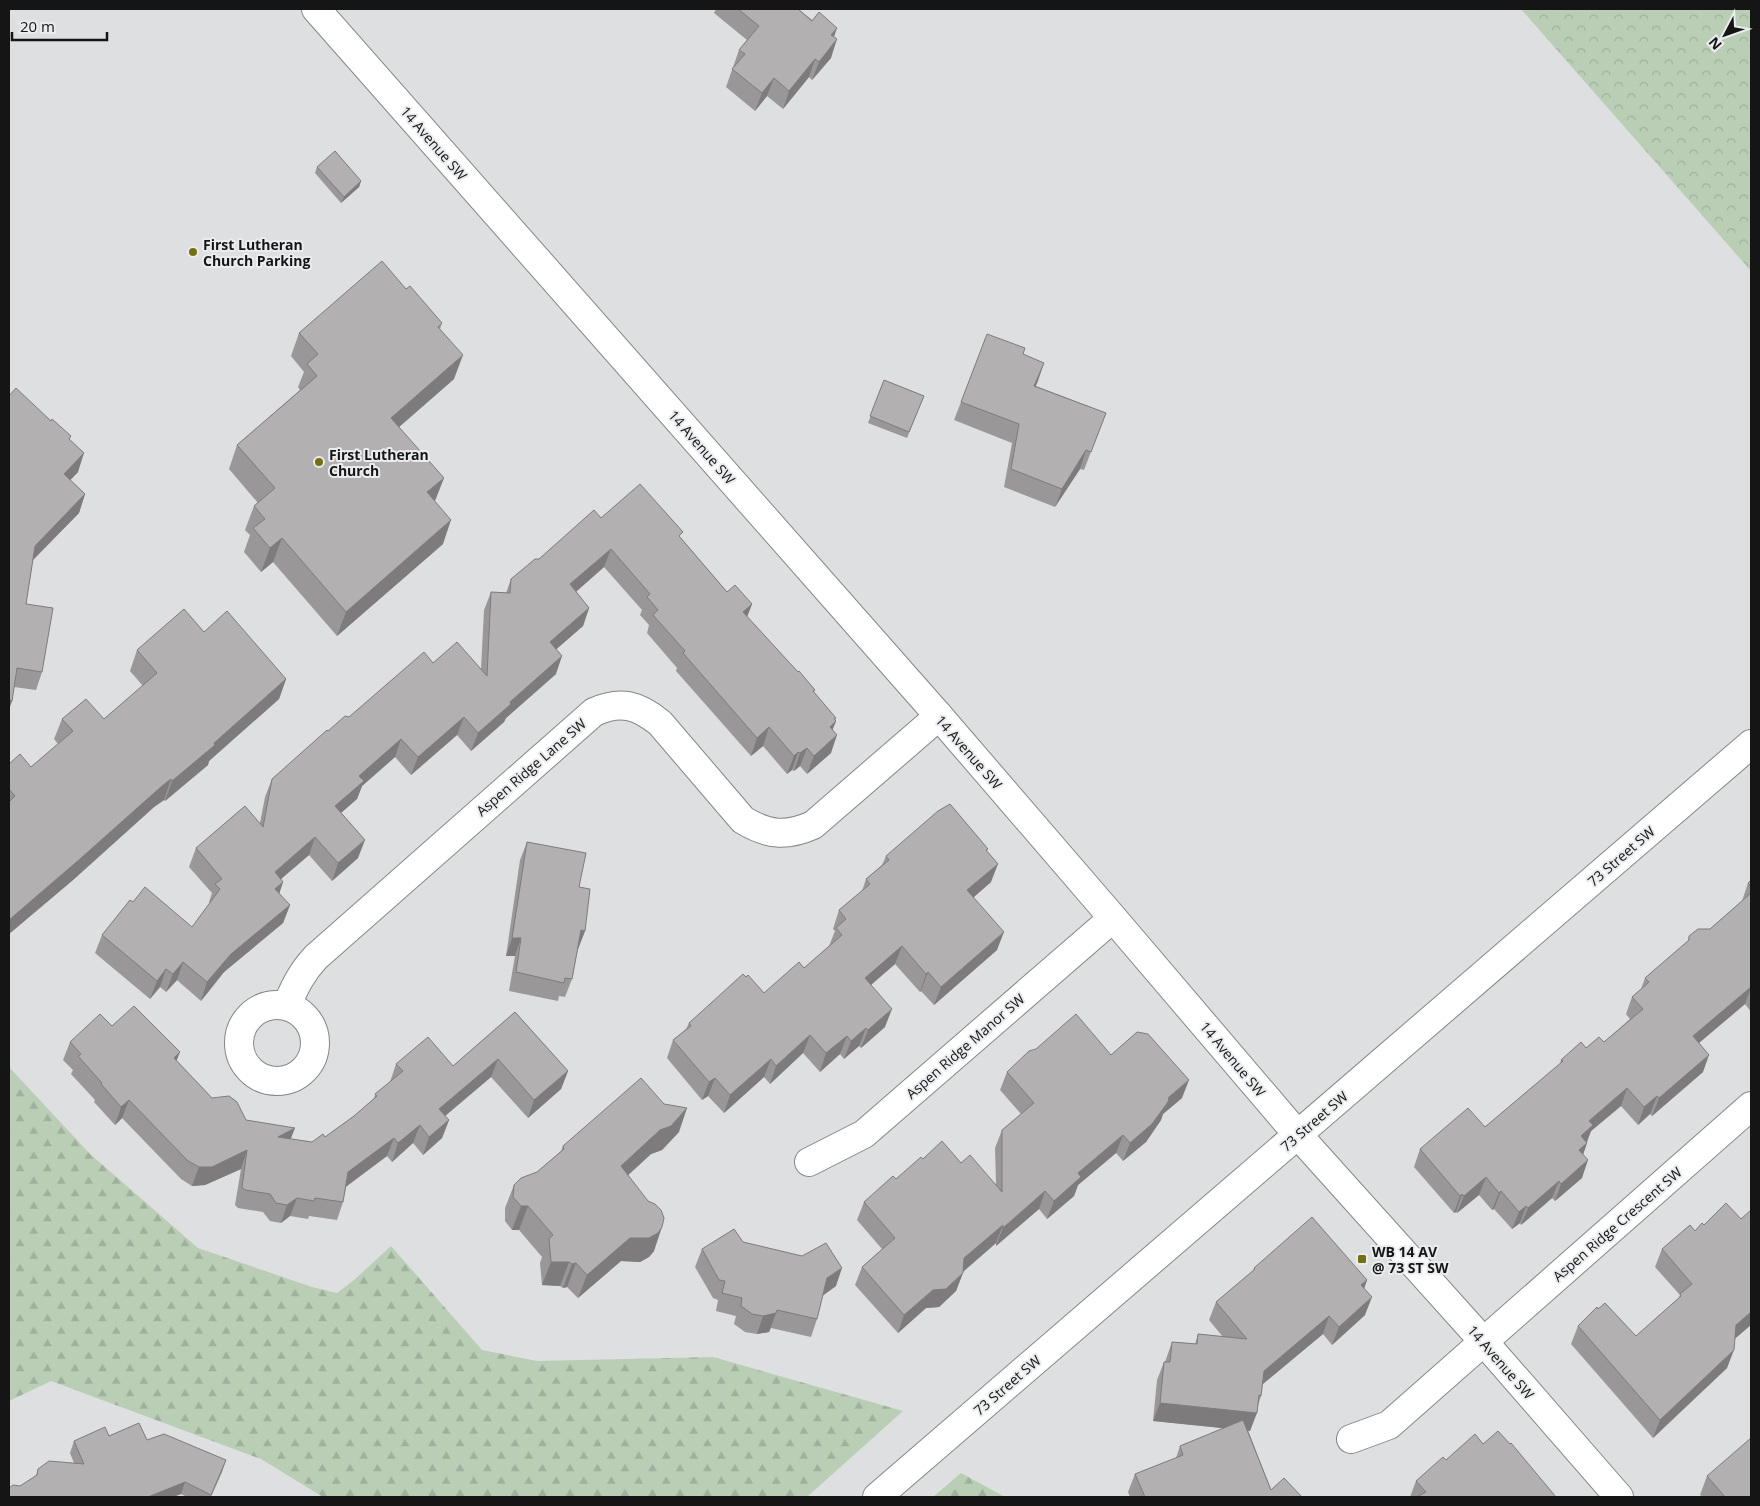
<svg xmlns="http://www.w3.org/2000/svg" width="1760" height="1506" viewBox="0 0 1760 1506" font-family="'Open Sans',sans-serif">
	<defs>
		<pattern id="forest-firs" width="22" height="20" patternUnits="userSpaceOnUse" patternTransform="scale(1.25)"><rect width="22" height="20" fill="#baceb6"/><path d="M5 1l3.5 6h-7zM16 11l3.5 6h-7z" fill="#9fb09c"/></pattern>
		<pattern id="park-crowns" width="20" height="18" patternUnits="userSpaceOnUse" patternTransform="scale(1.25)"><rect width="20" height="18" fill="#baceb6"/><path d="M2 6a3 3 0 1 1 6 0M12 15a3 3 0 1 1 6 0" fill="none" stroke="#9fb09c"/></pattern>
	</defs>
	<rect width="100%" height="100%" fill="#dedfe1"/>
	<path fill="url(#forest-firs)" d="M9,1067L90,1154L198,1248L312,1287L337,1293L354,1280L391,1246L482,1350L537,1361L713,1357L903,1411L807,1497H323L261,1459L51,1381L9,1401Z
		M961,1473L1005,1497H933Z"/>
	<path fill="url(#park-crowns)" d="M1521,9H1751V271Z"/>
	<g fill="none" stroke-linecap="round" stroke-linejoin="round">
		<defs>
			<path id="minor" d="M239 1043a38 38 0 1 1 76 0a38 38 0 1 1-76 0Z
				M287,1005C295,986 302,972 316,957L594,712C621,700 638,705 660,723L743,820C768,835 786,837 813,825L939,716
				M809,1162L864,1134L1113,918
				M1351,1439L1389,1425L1751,1106"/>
			<path id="tertiary" d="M316,9L939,716L1113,918L1298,1135L1484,1342L1619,1497
				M877,1497L1751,744"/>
		</defs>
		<use href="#minor" stroke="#848688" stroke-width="30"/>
		<use href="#tertiary" stroke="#848688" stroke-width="30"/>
		<use href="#minor" stroke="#fff" stroke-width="28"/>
		<use href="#tertiary" stroke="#fff" stroke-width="28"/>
	</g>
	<path fill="#9a9798" d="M716,9H798L834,37L831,58L812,80L809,77L783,109L767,96L755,111L726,87L739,50L747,40L714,13Z
		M317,167L361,181L359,187L341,203L315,173Z
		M406,289L442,323L440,329L454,379L399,427L435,502L443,544L337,636L273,562L261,572L244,552L250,535L245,530L254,506L258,503L229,469L237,445L300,390L298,387L304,372L291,356L299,333Z
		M1023,354L1036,386L1106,413L1084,470L1080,469L1055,507L1004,487L1012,443L954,420L961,402Z
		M884,380L924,396L907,438L868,423Z
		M9,396L70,439L78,472L70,480L85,494L79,513L33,560L26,604L42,672L36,690L14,687L12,701L9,709Z
		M601,518L681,538L727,592L752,604L747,617L798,672L815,690L814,692L836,721L832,730L831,753L807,774L800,766L794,771L792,770L787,774L763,746L751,756L676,671L677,668L647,633L649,625L640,615L642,610L604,567L576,592L589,608L583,626L556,649V674L506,718L504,722L471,751L457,735L411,775L395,757L362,786L357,799L341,813L358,858L332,881L309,855L281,879L283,882L279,894L290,905L283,923L224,972L201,1001L177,980L166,992L160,987L150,999L95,953L102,935L133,902L192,927L210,903L209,902L212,893L189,867L196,848L260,823L265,797L272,779L328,731L433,663L481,669L484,610L491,592L506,593L511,579L539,559Z
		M204,632L286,679L279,699L209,761L208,765L165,801L164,800L154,807L73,880L9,934V764L31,767L58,744L54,739L62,719H104L143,686L130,671L137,650Z
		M527,842L579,887L585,931L578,949L572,979L565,997L559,996L558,1001L509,991L515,956H506L520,860Z
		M987,851L991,882L974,897L997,950L934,1005L921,991L920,992L895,964L871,985L885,1027L861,1048L859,1046L844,1059L840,1054L820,1072L803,1053L770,1084L764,1077L724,1113L708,1096L702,1100L667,1058L673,1040L686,1029L689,1023L764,993L804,968L829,946L835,931L833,929L839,910L862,891L866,879L882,865L886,856Z
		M1751,880V1012L1745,1004L1699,1043L1703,1072L1652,1116L1650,1114L1638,1125L1621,1106L1591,1131L1583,1154L1582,1178L1555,1201L1552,1198L1521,1225L1520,1223L1512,1229L1494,1209L1492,1210L1479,1195L1457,1213L1456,1212L1454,1213L1414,1167L1420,1149L1485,1127L1560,1064L1561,1060L1586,1048L1604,1042L1630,1019L1626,1014L1632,997L1641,989L1645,978L1688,941L1689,936L1710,929L1742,901L1748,883Z
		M515,1012L568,1071L561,1089L528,1118L491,1077L445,1116L449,1120L442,1138L423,1155L413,1143L392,1162L387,1156L346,1187L343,1202L337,1220L309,1216L308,1219L290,1216L281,1223L270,1221L263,1212L238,1208L235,1205L241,1169L205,1185L192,1186L181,1179L122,1118L115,1125L94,1102L95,1100L71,1074L73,1070L63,1060L70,1042L112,1026L177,1061L212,1098L246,1120L291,1139L312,1142L325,1137L354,1116L374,1099L375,1094L390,1082L396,1064L453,1066Z
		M1111,1055L1182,1098L1163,1114L1161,1120L1146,1142L1123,1161L1116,1153L1078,1185L1074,1196L1047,1219L1039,1209L996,1246V1243L963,1272L956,1291L939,1307L926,1308L898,1333L855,1285L862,1267L882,1249L857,1220L864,1202L923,1159L961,1163L996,1184L995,1148L1002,1130L1021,1114L1000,1090L1007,1072Z
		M679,1132L662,1150L651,1154L628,1175L654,1251L649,1257L640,1262L621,1261L578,1298L567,1287L563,1288L560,1286L542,1285L540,1263L542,1257L519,1230H512L505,1221V1208L514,1185L537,1172L561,1151L563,1146Z
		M1690,1225L1735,1339L1727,1368L1653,1438L1571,1344L1578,1326L1636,1336L1678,1299L1680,1295L1655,1267L1662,1249Z
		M743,1242L836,1286L823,1295L817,1319L811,1337L771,1328L769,1332L757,1334L745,1332L734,1324L736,1316L716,1311L718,1300L713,1298L695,1267L702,1249Z
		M1254,1268L1367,1280L1364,1288L1365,1315L1332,1345L1323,1334L1262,1384L1261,1396L1250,1431L1248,1430L1271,1490L1302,1497H1130L1128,1492L1135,1474L1176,1458L1180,1446L1224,1428L1153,1421L1157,1380L1164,1362H1165L1172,1342L1195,1344L1198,1334L1223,1337L1209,1320L1216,1302L1253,1271Z
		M109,1436L147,1440L226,1460L211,1497H187L181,1494L173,1497H9L20,1486L36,1476L38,1469L74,1463L70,1453L74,1441Z
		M1483,1444L1556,1497H1410L1416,1481L1446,1460Z
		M1707,1476L1751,1497H1703L1700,1495Z"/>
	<path fill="#7d7b7c" d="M837,28L831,46V35Z
		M837,39L831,58L812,80L819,62Z
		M815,59L809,77L783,109L789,91Z
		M774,78L767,96L755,111L762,93Z
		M361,181L359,187L341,203L344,197Z
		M463,355L454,379L383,441L391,418Z
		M1044,363L1038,381L1028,404L1034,386Z
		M1086,450L1080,469L1055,507L1062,489Z
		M84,453L78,472L58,493L64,474Z
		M444,478L435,501L427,492Z
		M85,494L79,513L29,564L35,546Z
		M451,520L443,544L337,636L346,612Z
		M282,538L273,562L261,572L270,548Z
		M611,549L604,567L564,602L570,584Z
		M752,604L745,622L743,612Z
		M589,608L583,626L544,660L550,642Z
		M562,656L556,674L506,718L504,722L471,751L478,733L510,702Z
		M286,679L279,699L209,761L208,765L165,801L172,781Z
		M9,700L12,701L9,709Z
		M464,717L457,735L411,775L418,757Z
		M836,718L834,723L836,721L829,739L830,727Z
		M769,727L763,746L751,756L757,738Z
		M837,735L831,753L807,774L814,756Z
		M401,739L395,757L362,786L357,799L328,824L335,806L359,776Z
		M807,748L800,766L794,771L800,753Z
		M798,752L792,770L787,774L794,756Z
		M171,779L164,800L154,807L73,880L9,934V920L162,786Z
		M315,837L309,855L268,890L275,872Z
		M365,840L358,858L332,881L338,863Z
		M998,864L991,882L961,908L967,890Z
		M283,882L277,900L275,889Z
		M290,905L283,923L224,972L201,1001L207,982L231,954Z
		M581,930L585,931L578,949L575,948Z
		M1004,932L997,950L934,1005L941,987Z
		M512,938H521L515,956H506Z
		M902,946L895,964L858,996L865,978Z
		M183,962L177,980L166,992L173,974Z
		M166,969L160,987L150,999L157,981Z
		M928,972L921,991L920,992L926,974Z
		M1751,987L1745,1004L1687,1053L1693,1036Z
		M892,1009L885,1027L861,1048L868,1030Z
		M866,1028L859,1046L844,1059L851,1041Z
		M810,1035L803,1053L770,1084L776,1066Z
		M847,1036L840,1054L820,1072L826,1053Z
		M180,1052L173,1070L174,1058Z
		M1709,1055L1703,1072L1652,1116L1659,1098Z
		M498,1059L491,1077L432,1127L439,1109Z
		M771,1059L764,1077L724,1113L730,1095Z
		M568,1071L561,1089L528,1118L534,1100Z
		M715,1078L708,1096L702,1100L709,1082Z
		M1189,1080L1182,1098L1163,1114L1161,1120L1146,1142L1123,1161L1130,1143L1169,1097Z
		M1627,1088L1621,1106L1591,1131L1586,1143L1581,1136L1589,1121Z
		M1657,1096L1650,1114L1638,1125L1644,1107Z
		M129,1100L122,1118L115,1125L121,1107Z
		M687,1108L679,1132L662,1150L651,1154L612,1190L621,1166L660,1130Z
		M449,1120L442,1138L423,1155L429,1137Z
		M420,1125L413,1143L392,1162L398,1143Z
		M295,1128L288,1146L278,1137Z
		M1123,1135L1116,1153L1078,1185L1074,1196L1047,1219L1054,1201L1078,1173Z
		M394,1138L387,1156L341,1190L348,1172Z
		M1587,1143L1581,1161L1579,1150Z
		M247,1150L241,1169L205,1185L192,1186L199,1167Z
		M1588,1160L1582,1178L1555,1201L1561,1184Z
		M1486,1177L1479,1195L1457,1213L1464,1196Z
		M1559,1181L1552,1198L1521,1225L1528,1208Z
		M1045,1191L1039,1209L996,1246L1003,1228Z
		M1501,1191L1494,1209L1492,1210L1499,1193Z
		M1462,1194L1456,1212L1454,1213L1460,1196Z
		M297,1198L290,1216L281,1223L287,1205Z
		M521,1206H528L519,1230H512Z
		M1526,1206L1520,1223L1512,1229L1519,1212Z
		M1003,1225L996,1243L958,1276L964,1258Z
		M662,1227L654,1251L649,1257L640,1262L621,1261L578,1298L587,1275L630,1238Z
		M551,1262H569L560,1286L542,1285Z
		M576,1263L567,1287L563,1288L572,1264Z
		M842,1268L836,1286L821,1297L827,1278Z
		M963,1273L956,1291L939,1307L926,1308L898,1333L904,1315L933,1290Z
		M1367,1280L1361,1298V1285Z
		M1372,1297L1365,1315L1332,1345L1339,1327Z
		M1751,1312V1325L1730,1343L1736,1325Z
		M776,1313L769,1332L757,1334L763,1316Z
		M1329,1316L1323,1334L1257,1389L1264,1371Z
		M1734,1350L1727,1368L1653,1438L1660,1420Z
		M1160,1403L1257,1413L1250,1431L1153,1421Z
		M226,1460L222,1472L211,1497Z
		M185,1482L181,1494L173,1497H148Z"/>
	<path fill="#b3b0b1" stroke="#7d7b7c" d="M738,9H798L812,21L819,12L837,28L831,35L837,39L819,62L815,59L789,91L774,78L762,93L732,69L745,54L739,50L759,26Z
		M335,151L361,181L344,197L317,167Z
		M382,261L406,289L410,286L442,323L438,327L463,355L391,418L444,478L427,492L451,520L346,612L282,538L270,548L253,528L265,519L254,506L275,488L237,445L317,376L307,364L318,354L299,333Z
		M987,334L1025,348L1023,354L1044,363L1034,386L1106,413L1091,452L1086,450L1062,489L1011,469L1019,424L961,402Z
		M884,380L924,396L909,432L870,416Z
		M16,388L51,421L52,419L71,436L69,439L84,453L64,474L85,494L35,546L26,604L53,608L42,672L17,668L12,701L9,700V396Z
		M640,484L683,532L679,536L727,592L735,585L752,604L743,612L798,672L799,671L815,690L813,691L836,718L834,719L836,721L830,727L837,735L814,756L807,748L800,753L798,752L794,756L769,727L757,738L683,653L685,651L653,615L658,610L647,597L650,594L611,549L570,584L589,608L550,642L562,656L510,702L511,704L478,733L464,717L418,757L401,739L359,776L364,781L335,806L365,840L338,863L315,837L275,872L283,882L275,889L290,905L231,954L207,982L183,962L173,974L166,969L157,981L102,935L130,900L133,902L145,887L192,927L220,889L215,884L222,879L196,848L245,806L263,827L272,779L327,730L328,731L345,716L349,717L424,652L433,663L457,642L487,676L491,592L510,593L511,579L535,559H539L594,510L601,518Z
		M184,609L204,632L227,611L286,679L214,743L215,745L172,781L171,779L162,786L80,859L9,920V802L15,796L9,789V764L20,754L31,767L73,731L62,719L86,699L104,719L157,673L137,650Z
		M950,804L988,849L986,850L998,864L967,890L1004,932L941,987L928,972L926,974L902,946L865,978L892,1009L868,1030L866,1028L851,1041L847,1036L826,1053L810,1035L776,1066L771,1059L730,1095L715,1078L709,1082L673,1040L691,1026L689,1023L743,974L746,977L748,975L764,993L799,962L804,968L842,935L836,928L846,919L839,910L870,884L866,879L889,860L886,856L938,811Z
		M527,842L586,853L579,887L590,889L585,931L581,930L572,979L565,978L564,983L516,972L521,938H512Z
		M1751,880V887L1748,883Z
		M1751,893V987L1693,1036L1709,1055L1659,1098L1657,1096L1644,1107L1627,1088L1589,1121L1593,1125L1581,1136L1587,1143L1579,1150L1588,1160L1561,1184L1559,1181L1528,1208L1526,1206L1519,1212L1501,1191L1499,1193L1486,1177L1464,1196L1462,1194L1460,1196L1420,1149L1468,1108L1485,1127L1563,1061L1561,1060L1581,1042L1586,1048L1599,1037L1604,1042L1643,1009L1632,997L1649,982L1645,978L1689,940V936L1698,929H1710Z
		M134,1006L180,1052L174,1058L212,1098L229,1096L237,1102L246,1120L295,1128L278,1137L312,1142L323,1134L325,1137L354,1116L377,1096L375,1094L403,1071L396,1064L428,1037L453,1066L515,1012L568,1071L534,1100L498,1059L439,1109L449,1120L429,1137L420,1125L398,1143L394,1138L348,1172L343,1202L315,1198L314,1201L297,1198L287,1205L276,1203L270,1194L245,1190L242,1187L247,1150L212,1167H199L188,1161L129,1100L121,1107L101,1084L102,1083L78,1056L81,1054L70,1042L100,1014L112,1026Z
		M1076,1014L1111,1055L1137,1032L1148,1034L1189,1080L1169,1097L1168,1102L1152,1124L1130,1143L1123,1135L1078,1173L1081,1177L1054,1201L1045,1191L1003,1228V1225L964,1258L963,1273L946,1289L933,1290L904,1315L862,1267L895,1238L864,1202L893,1176L896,1179L921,1157L923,1159L942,1141L961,1163L970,1155L1002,1192V1130L1034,1103L1007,1072L1029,1051L1036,1049Z
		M641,1078L664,1104L687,1108L671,1126L660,1130L621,1166L648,1201L655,1204L661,1210L664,1218L662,1227L658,1233L649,1238H630L587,1275L576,1263L572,1264L569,1262H551L549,1239L553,1235L528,1206H521L513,1197L514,1185L521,1178L537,1172L564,1149L563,1146Z
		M1726,1203L1741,1219L1751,1210V1312L1736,1325L1734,1350L1660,1420L1578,1326L1597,1307L1598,1309L1605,1303L1636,1336L1681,1296L1680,1294L1692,1284L1662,1249L1690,1225L1695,1231L1702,1223L1704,1225Z
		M1312,1217L1367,1280L1361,1285L1372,1297L1339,1327L1329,1316L1264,1371L1261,1396L1259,1395L1257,1413L1160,1403L1164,1362H1170L1172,1342L1197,1344L1198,1334L1247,1339L1216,1302L1255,1269L1254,1268Z
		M734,1229L743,1242L802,1256L826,1243L842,1268L827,1278L817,1319L777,1310L776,1313L763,1316L752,1314L741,1306L742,1298L722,1293L725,1281L719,1280L702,1249Z
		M1243,1420L1271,1490L1284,1478L1302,1497H1145L1135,1474L1183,1455L1180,1446Z
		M139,1423L147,1440L164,1434L226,1460L211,1495L185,1482L148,1497H9V1488L13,1485L20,1486L37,1475L38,1469L49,1461L84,1464L74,1441L105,1427L109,1436Z
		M1498,1431L1510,1444L1511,1443L1556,1497H1417L1426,1492L1416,1481L1443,1457L1446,1460L1475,1434L1483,1444Z
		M1751,1438V1497H1725L1707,1476Z"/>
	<g fill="#727013" stroke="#ebecef" stroke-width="2">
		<circle cx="193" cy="252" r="5"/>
		<circle cx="319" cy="462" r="5"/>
		<rect x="1357" y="1254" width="10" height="10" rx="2.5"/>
	</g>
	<g text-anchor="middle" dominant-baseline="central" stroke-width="4" stroke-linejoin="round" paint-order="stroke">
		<g font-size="14" fill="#151516" stroke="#ebecef">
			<text transform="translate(434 143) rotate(49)">14 Avenue SW</text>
			<text transform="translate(702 447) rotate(49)">14 Avenue SW</text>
			<text transform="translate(969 752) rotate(49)">14 Avenue SW</text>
			<text transform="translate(531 767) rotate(-41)">Aspen Ridge Lane SW</text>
			<text transform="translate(1621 856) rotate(-41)">73 Street SW</text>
			<text transform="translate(965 1046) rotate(-41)">Aspen Ridge Manor SW</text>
			<text transform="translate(1233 1059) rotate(50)">14 Avenue SW</text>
			<text transform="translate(1314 1121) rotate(-41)">73 Street SW</text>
			<text transform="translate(1617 1224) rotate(-41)">Aspen Ridge Crescent SW</text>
			<text transform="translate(1501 1362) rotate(49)">14 Avenue SW</text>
			<text transform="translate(1007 1385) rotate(-41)">73 Street SW</text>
		</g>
		<g font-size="14" font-weight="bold" fill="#151516" stroke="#ebecef" text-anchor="start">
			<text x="203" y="244">First Lutheran<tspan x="203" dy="16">Church Parking</tspan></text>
			<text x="329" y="454">First Lutheran<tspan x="329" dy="16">Church</tspan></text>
			<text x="1372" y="1251">WB 14 AV<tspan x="1372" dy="16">@ 73 ST SW</tspan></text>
		</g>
	</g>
	<rect width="1760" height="1506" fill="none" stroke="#151516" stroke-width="20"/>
	<g transform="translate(1725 35) rotate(229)" stroke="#ebecef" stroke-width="4" paint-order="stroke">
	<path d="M0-4L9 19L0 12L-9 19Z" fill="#151516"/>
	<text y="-8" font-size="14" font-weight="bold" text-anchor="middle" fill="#151516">N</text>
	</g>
	<path d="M12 32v8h95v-8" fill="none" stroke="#151516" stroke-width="2.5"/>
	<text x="20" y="32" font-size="15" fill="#151516" stroke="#ebecef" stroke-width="4" paint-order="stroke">20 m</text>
</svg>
